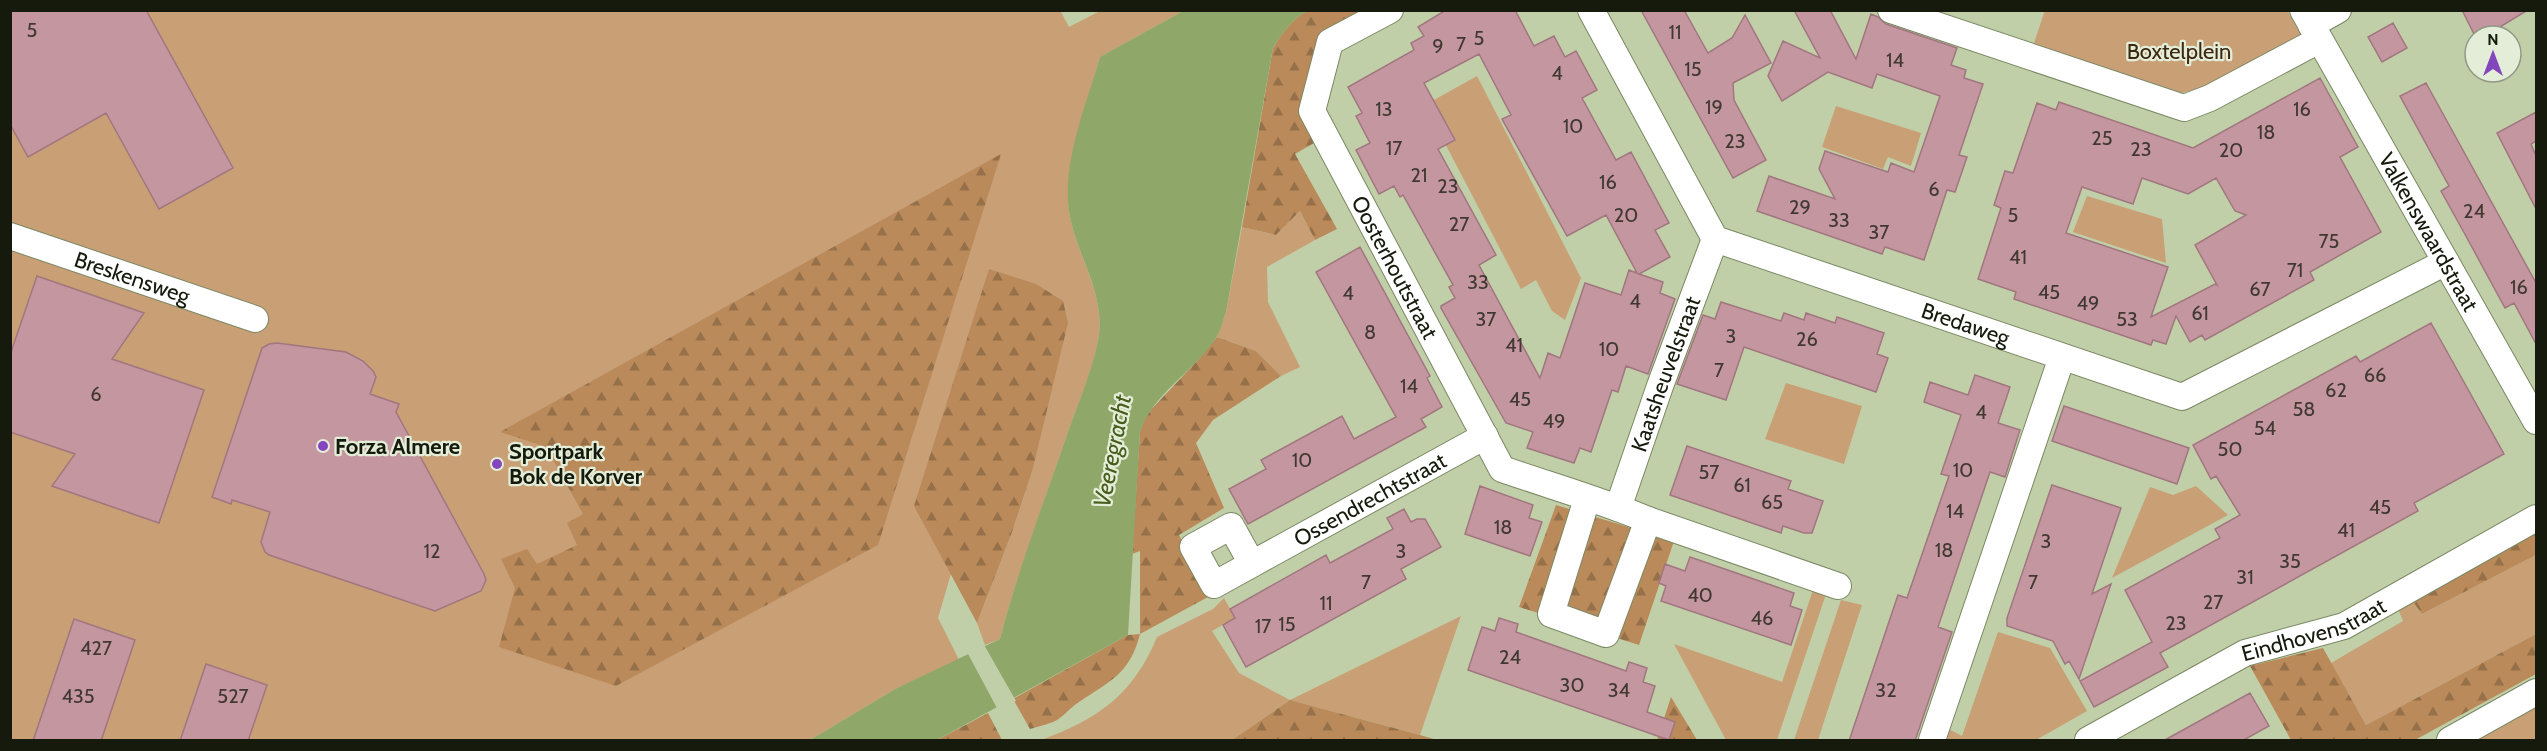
<svg xmlns="http://www.w3.org/2000/svg" width="2547" height="751" viewBox="0 0 2547 751" font-family="Cabin,sans-serif">
	<defs>
		<pattern id="forest-firs" width="22" height="20" patternUnits="userSpaceOnUse" patternTransform="scale(1.5)"><rect width="22" height="20" fill="#ba8a5a"/><path d="M5 1l3.5 6h-7zM16 11l3.5 6h-7z" fill="#967049"/></pattern>
	</defs>
	<rect width="100%" height="100%" fill="#c0cfa8"/>
	<path fill="#c99f76" d="M1060,10L1069,27L1100,11H1183L1100,57C1087,102 1061,171 1070,217C1078,258 1104,292 1099,335C1095,364 1077,407 1067,435C1044,503 1018,570 1000,639L985,645L977,623L1011,535L1032,472L1036,285L938,618L959,660L897,688L810,740H11L10,11Z
		M2045,10L2288,11L2302,37L2220,83L2177,94L2048,52L2034,43Z
		M1477,76L1581,278L1565,320L1552,311L1536,280L1521,289L1425,105Z
		M1836,106L1921,133L1911,166L1888,157L1883,169L1822,147Z
		M2087,196L2162,219L2166,263L2073,232Z
		M1300,211L1315,240L1267,267L1268,302L1300,367L1281,376L1256,351L1217,337L1226,312L1242,227L1276,235Z
		M1786,383L1862,406L1844,464L1765,439Z
		M2196,486L2228,515L2112,578L2150,487L2173,495Z
		M2536,555V634L2366,725L2331,663L2403,621L2397,606L2410,598L2422,614Z
		M1813,590L1826,594L1777,740H1726L1674,644L1782,682Z
		M1224,598L1235,618L1212,631L1239,673L1290,700L1461,616L1420,735L1290,700L1232,740H1041C1098,719 1133,695 1157,637L1213,609Z
		M1841,600L1862,605L1818,740H1794Z
		M1998,632L2050,648L2087,711L2036,740H1938L1943,726L1962,736Z
		M2536,707V739L2476,740Z"/>
	<path fill="url(#forest-firs)" d="M1307,11H1374L1319,43L1300,117L1314,143L1295,154L1337,229L1315,240L1300,211L1276,235L1242,227L1273,48C1283,32 1291,20 1307,11Z
		M1001,154L878,545L616,686L499,647L515,588L501,559L527,549L537,564L577,545L567,523L583,514L546,447L500,432Z
		M989,269L1036,284L1063,301L1068,323L1032,472L1011,535L977,623L914,506Z
		M1217,337L1256,351L1281,376L1213,420L1196,443L1224,508L1179,535L1208,597L1140,634C1130,674 1110,681 1079,702C1071,707 1065,715 1057,720C1050,724 1039,726 1030,729L1013,699L1128,635L1140,634V551L1132,554L1140,432L1145,416L1199,359Z
		M1556,505L1674,541L1639,645L1519,607Z
		M2536,530V555L2422,614L2410,598Z
		M2536,634V674L2415,740H2291L2250,666L2323,648L2366,725Z
		M1671,697L1697,740H1657Z
		M1290,700L1420,735L1437,740H1232Z
		M988,713L1002,740H937Z"/>
	<path fill="#90a76a" d="M1183,11H1307C1291,20 1283,32 1273,48L1226,312C1223,320 1221,330 1216,338C1194,372 1152,394 1140,432L1128,635L937,740H810L897,688L1000,639C1018,569 1044,502 1067,435C1077,407 1095,363 1099,335C1104,292 1078,257 1070,217C1060,167 1086,105 1100,57Z"/>
	<path fill="#c0cfa8" d="M983,643L1016,701L998,710L967,652Z"/>
	<path fill="#c497a0" stroke="#a1767f" stroke-width="1.5" fill-rule="evenodd" d="M10,10H146L233,168L159,209L106,113L28,157L10,124Z
		M1446,10H1515L1534,46L1554,36L1565,57L1576,51L1597,90L1582,98L1616,160L1631,152L1669,223L1655,230L1670,257L1639,274L1663,282L1660,293L1675,299L1648,374L1626,366L1618,392L1612,390L1591,452L1580,448L1574,463L1527,448L1533,432L1506,423L1441,308V306L1455,298L1449,287L1453,285L1403,195L1400,197L1394,186L1379,194L1356,150L1370,143L1356,116L1362,113L1348,87L1414,50L1411,43L1424,36L1418,27ZM1479,54L1511,115L1502,119L1567,236L1606,215L1637,273L1629,270L1621,295L1585,283L1560,358L1548,353L1540,378L1479,265L1496,255L1438,149L1455,140L1424,83Z
		M1641,10H1684L1708,53L1732,38L1745,15L1771,63L1733,83L1734,100L1766,160L1733,178Z
		M1794,10H1830L1856,59L1871,14L1878,17L1886,24L1957,48L1951,65L1966,70L1964,78L1983,84L1959,155L1967,157L1955,192L1947,190L1924,260L1885,247L1882,254L1757,211L1769,176L1835,199L1819,169L1825,151L1888,172L1891,163L1914,172L1940,96L1877,74L1872,88L1828,72L1782,101L1768,76L1783,41L1820,58Z
		M2462,10H2528L2485,36H2475Z
		M2393,23L2407,48L2382,62L2368,37Z
		M2320,78L2358,147L2340,157L2381,232L2310,272L2314,280L2205,340L2202,335L2190,342L2176,316L2166,344L2153,340L2151,345L2014,299L2016,292L1978,279L2001,208L1994,205L2005,171L2013,173L2037,103L2056,110L2059,102L2193,148ZM2142,178L2188,194L2216,178L2235,211L2246,215L2195,245L2217,285L2215,284L2151,317L2168,267L2066,233L2082,187L2133,204Z
		M2426,83L2536,283V344L2514,303L2505,308L2467,238L2441,191L2449,186L2400,96Z
		M2536,112V141L2531,144L2536,156V209L2497,133Z
		M1360,247L1430,376L1427,378L1442,407L1421,419L1426,427L1248,524L1229,489L1266,469L1261,460L1342,416L1354,439L1396,417L1316,272Z
		M37,276L144,313L112,359L204,390L159,523L52,486L75,454L10,432V355Z
		M1721,302L1781,321L1784,313L1804,320L1806,313L1835,323L1837,317L1884,333L1877,354L1888,358L1876,392L1744,347L1726,400L1677,384L1703,315L1715,319Z
		M2431,323L2504,454L2414,503L2418,511L2160,653L2168,667L2094,707L2080,681L2152,642L2125,590L2220,538L2215,529L2240,515L2216,476L2211,479L2193,445L2356,356L2360,362Z
		M277,343L346,352L363,361L373,371L376,377L370,394L399,404L396,412L484,574L486,580L481,591L435,611L269,555L265,552L261,542L270,512L232,500L231,504L212,497L262,348L269,344Z
		M1975,375L2010,387L1998,423L2020,430L2005,477L1990,472L1965,546L1938,627L1952,632L1915,741H1849L1898,595L1907,598L1949,476L1941,474L1961,415L1924,402L1930,382L1968,395Z
		M2064,406L2189,448L2177,484L2052,441Z
		M1687,446L1791,481L1788,489L1823,501L1812,533H1804L1783,526L1781,533L1670,495Z
		M2052,485L2121,508L2092,594L2111,584L2079,679L2069,661L2065,664L2053,641L2007,626V618Z
		M1480,486L1533,505L1529,518L1542,522L1530,556L1465,534Z
		M1404,509L1411,522L1417,519H1425L1441,547L1401,569L1406,579L1246,667L1223,625L1235,618L1230,609L1326,555L1330,563L1393,529L1387,518Z
		M1690,557L1794,593L1790,606L1802,610L1791,645L1661,601L1666,586L1659,583L1665,564L1685,571Z
		M1499,618L1518,624L1516,632L1626,671L1629,662L1647,668L1643,682L1655,686L1647,712L1675,722L1669,740L1468,670L1482,627L1495,631Z
		M74,619L135,640L101,741H33Z
		M206,664L267,685L248,741H180Z
		M2250,693L2269,726L2242,741H2163Z"/>
	<g fill="none" stroke-linecap="round" stroke-linejoin="round">
		<defs>
			<g id="minor">
				<path id="s1" d="M1390,10L1330,42L1312,111L1502,469C1551,486 1601,500 1648,520L1838,586"/>
				<path id="s2" d="M1591,10L1715,239L2182,397L2446,262"/>
				<path d="M1891,10L2184,108L2210,98L2319,40"/>
				<path id="s3" d="M2303,10L2536,421"/>
				<path d="M2311,25L2338,10"/>
				<path id="s4" d="M10,236L255,319"/>
				<path d="M1587,499L1551,614L1606,634L1648,520"/>
				<path id="s5" d="M1618,508L1660,386L1715,239"/>
				<path id="s6" d="M1252,564L1231,526L1193,547L1214,585L1252,564L1485,436"/>
				<path d="M1932,740L2062,357"/>
				<path id="s7" d="M2088,740L2245,653L2344,626L2536,518"/>
				<path d="M2450,740L2536,692"/>
			</g>
		</defs>
		<use href="#minor" stroke="#7a8863" stroke-width="28"/>
		<use href="#minor" stroke="#fff" stroke-width="26"/>
	</g>
	<g fill="#8446bc" stroke="#e4edd8" stroke-width="2">
		<circle cx="323" cy="446" r="6"/>
		<circle cx="497" cy="464" r="6"/>
	</g>
	<g text-anchor="middle" dominant-baseline="central" stroke-width="4.5" stroke-linejoin="round" paint-order="stroke">
		<g font-size="20" fill="#413931">
			<text x="32" y="30">5</text>
			<text x="1675" y="32">11</text>
			<text x="1479" y="38">5</text>
			<text x="1461" y="44">7</text>
			<text x="1438" y="46">9</text>
			<text x="1895" y="60">14</text>
			<text x="1693" y="69">15</text>
			<text x="1557" y="73">4</text>
			<text x="1714" y="107">19</text>
			<text x="1384" y="109">13</text>
			<text x="2302" y="109">16</text>
			<text x="1573" y="126">10</text>
			<text x="2266" y="132">18</text>
			<text x="2102" y="138">25</text>
			<text x="1735" y="141">23</text>
			<text x="1394" y="148">17</text>
			<text x="2141" y="149">23</text>
			<text x="2231" y="150">20</text>
			<text x="1419" y="175">21</text>
			<text x="1608" y="182">16</text>
			<text x="1448" y="186">23</text>
			<text x="1934" y="189">6</text>
			<text x="1800" y="207">29</text>
			<text x="2474" y="211">24</text>
			<text x="1626" y="215">20</text>
			<text x="2013" y="215">5</text>
			<text x="1839" y="220">33</text>
			<text x="1459" y="224">27</text>
			<text x="1879" y="232">37</text>
			<text x="2329" y="241">75</text>
			<text x="2018" y="257">41</text>
			<text x="2295" y="270">71</text>
			<text x="1478" y="282">33</text>
			<text x="2519" y="287">16</text>
			<text x="2260" y="289">67</text>
			<text x="2049" y="292">45</text>
			<text x="1348" y="293">4</text>
			<text x="1635" y="301">4</text>
			<text x="2088" y="303">49</text>
			<text x="2200" y="313">61</text>
			<text x="1486" y="319">37</text>
			<text x="2127" y="319">53</text>
			<text x="1370" y="332">8</text>
			<text x="1731" y="336">3</text>
			<text x="1807" y="339">26</text>
			<text x="1514" y="345">41</text>
			<text x="1609" y="349">10</text>
			<text x="1719" y="370">7</text>
			<text x="2375" y="375">66</text>
			<text x="1409" y="386">14</text>
			<text x="2336" y="390">62</text>
			<text x="96" y="394">6</text>
			<text x="1520" y="399">45</text>
			<text x="2304" y="409">58</text>
			<text x="1981" y="412">4</text>
			<text x="1554" y="421">49</text>
			<text x="2265" y="428">54</text>
			<text x="2230" y="449">50</text>
			<text x="1302" y="460">10</text>
			<text x="1963" y="470">10</text>
			<text x="1709" y="472">57</text>
			<text x="1742" y="485">61</text>
			<text x="1772" y="502">65</text>
			<text x="2380" y="507">45</text>
			<text x="1955" y="511">14</text>
			<text x="1503" y="527">18</text>
			<text x="2346" y="530">41</text>
			<text x="2046" y="541">3</text>
			<text x="1944" y="550">18</text>
			<text x="432" y="551">12</text>
			<text x="1401" y="551">3</text>
			<text x="2290" y="561">35</text>
			<text x="2245" y="577">31</text>
			<text x="1366" y="582">7</text>
			<text x="2033" y="582">7</text>
			<text x="1700" y="595">40</text>
			<text x="2213" y="602">27</text>
			<text x="1326" y="603">11</text>
			<text x="1762" y="618">46</text>
			<text x="2176" y="623">23</text>
			<text x="1287" y="624">15</text>
			<text x="1263" y="626">17</text>
			<text x="96" y="648">427</text>
			<text x="1510" y="657">24</text>
			<text x="1572" y="685">30</text>
			<text x="1619" y="690">34</text>
			<text x="1886" y="690">32</text>
			<text x="78" y="696">435</text>
			<text x="233" y="696">527</text>
		</g>
		<g font-size="22" fill="#3b2610" stroke="#e4edd8">
			<text x="2179" y="51">Boxtelplein</text>
		</g>
		<g font-size="22" fill="#151a0c" stroke="#e4edd8">
			<text stroke="none"><textPath href="#s3" startOffset="255">Valkenswaardstraat</textPath></text>
			<text stroke="none"><textPath href="#s1" startOffset="316">Oosterhoutstraat</textPath></text>
			<text stroke="none"><textPath href="#s4" startOffset="129">Breskensweg</textPath></text>
			<text stroke="none"><textPath href="#s2" startOffset="525">Bredaweg</textPath></text>
			<text stroke="none"><textPath href="#s5" startOffset="142">Kaatsheuvelstraat</textPath></text>
			<text stroke="none"><textPath href="#s6" startOffset="308">Ossendrechtstraat</textPath></text>
			<text stroke="none"><textPath href="#s7" startOffset="252">Eindhovenstraat</textPath></text>
		</g>
		<g font-size="22" font-weight="bold" fill="#151a0c" stroke="#e4edd8" text-anchor="start">
			<text x="335" y="446">Forza Almere</text>
			<text x="509" y="451">Sportpark<tspan x="509" dy="25">Bok de Korver</tspan></text>
		</g>
		<g font-size="24" font-style="italic" fill="#485c1b" stroke="#e4edd8">
			<text transform="translate(1112 451) rotate(-79)">Veeregracht</text>
		</g>
	</g>
	<rect width="2547" height="751" fill="none" stroke="#151a0c" stroke-width="24"/>
	<g transform="translate(2493 54)"><circle r="28" fill="#e4edd8" stroke="#919986" stroke-width="1.5"/>
	<path d="M0-4.5L10 22L0 15L-10 22Z" fill="#8446bc"/>
	<text y="-9" font-size="16" font-weight="bold" text-anchor="middle" fill="#151a0c">N</text>
	</g>
</svg>
